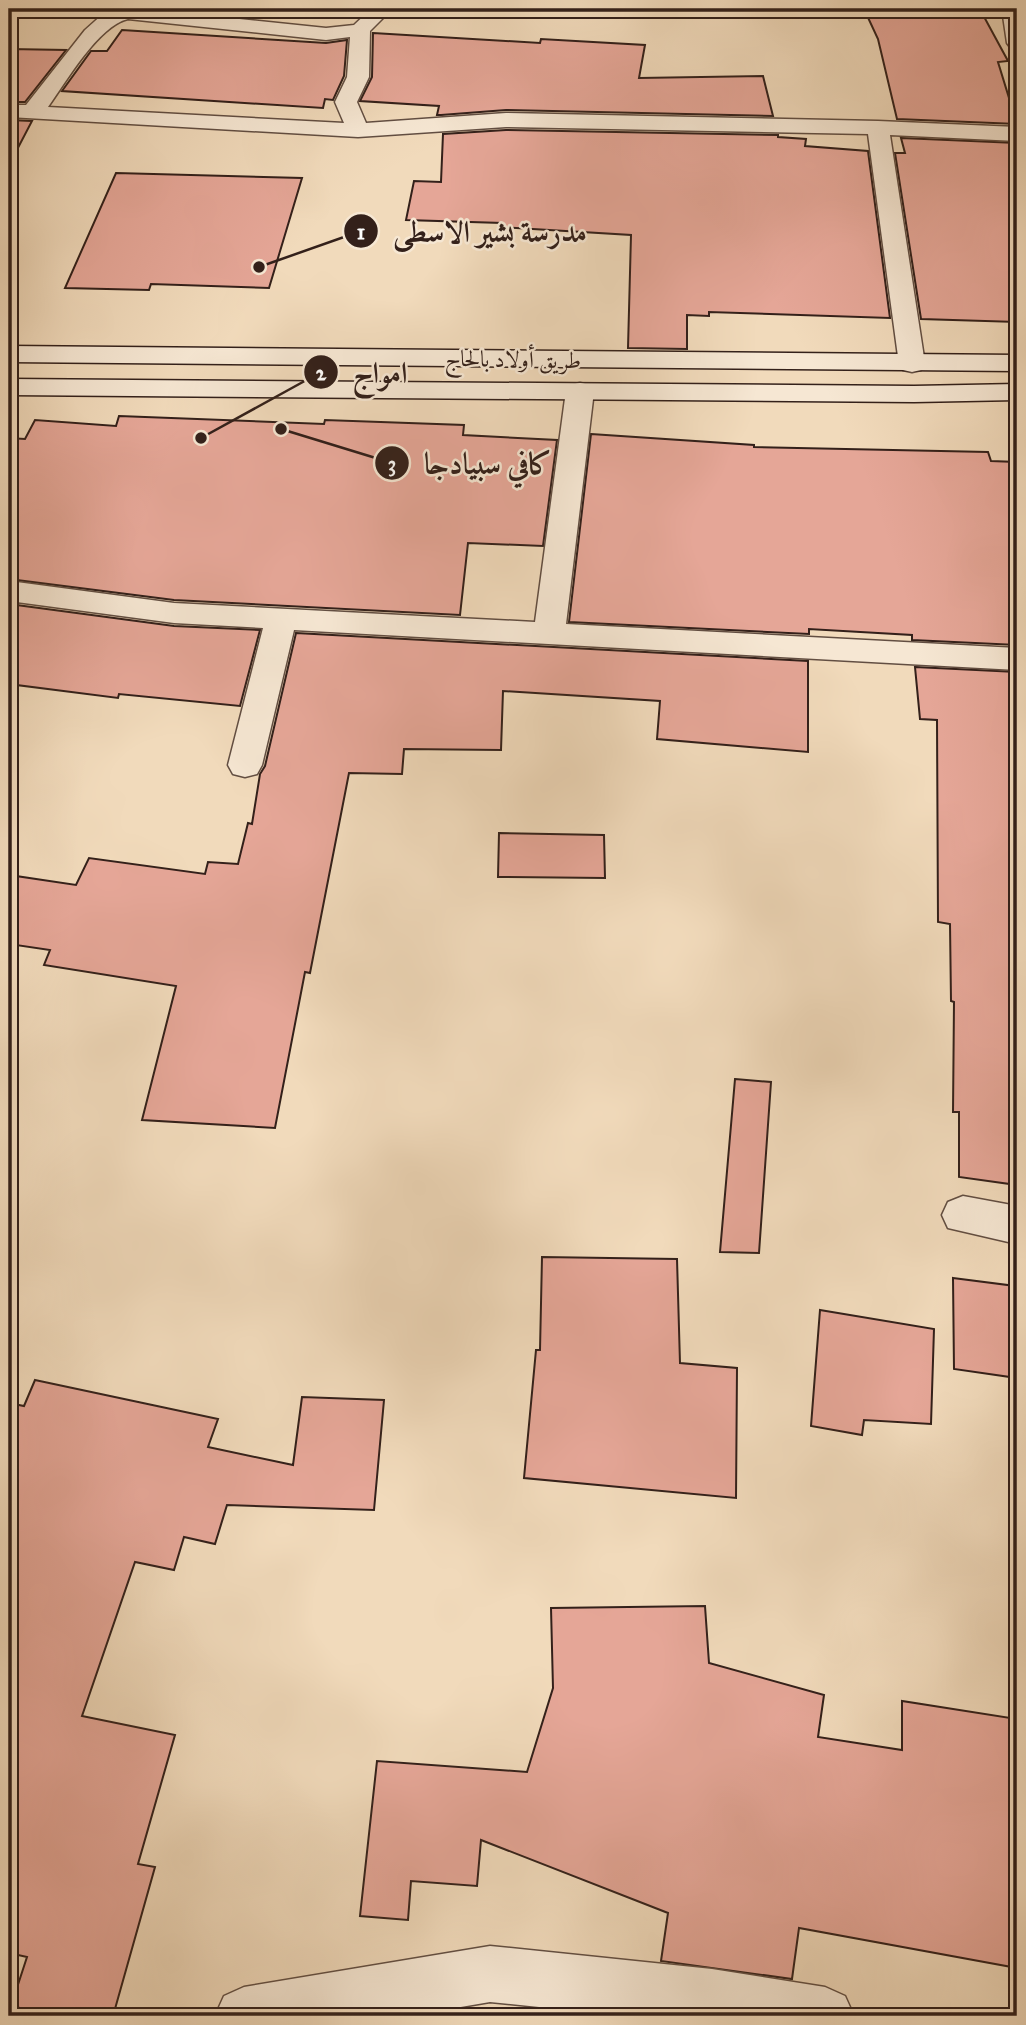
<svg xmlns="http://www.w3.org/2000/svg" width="1026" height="2025" viewBox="0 0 1026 2025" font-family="'IM FELL Great Primer',Amiri,serif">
	<rect width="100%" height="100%" fill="#f1dabb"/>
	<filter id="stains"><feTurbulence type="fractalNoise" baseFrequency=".00286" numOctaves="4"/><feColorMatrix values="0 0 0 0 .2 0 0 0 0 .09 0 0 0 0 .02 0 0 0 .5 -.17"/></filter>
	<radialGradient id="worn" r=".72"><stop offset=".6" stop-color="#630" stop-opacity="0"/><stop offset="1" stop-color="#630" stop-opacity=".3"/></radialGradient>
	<path fill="#e5a697" stroke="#33201a" stroke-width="2" d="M864,9H920L922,14L982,13L1008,61L998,62L1017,124L897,119L878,39Z
		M122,30L326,43L347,40L344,76L333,100L325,99L323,108L62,91L91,51H107Z
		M373,33L540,43L541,39L645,45L639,78L763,76L773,116L506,110L441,115H437L439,106L360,101L372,77Z
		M9,49L66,50L25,102H9Z
		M9,120L32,121L9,165Z
		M506,130L778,135V137L806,139L805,146L868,151L890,318L709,312V316L687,315V349L628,348L631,235L501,227L502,223L406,220L414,181L441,182L443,134Z
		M901,138L1017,143V322L921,319L895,153H905Z
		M116,173L302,178L269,288L151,284L149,290L65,288Z
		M119,416L324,424L325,420L464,425L463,435L557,440L543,546L468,543L460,615L174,600L9,579V438L25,439L35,420L116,426Z
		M591,434L754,445V447L988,452L991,461L1017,462V645L912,640V635L809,629V634L569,622Z
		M9,604L174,626L260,630L240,706L119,694L118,698L9,684Z
		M296,633L808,661V752L657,739L660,701L503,691L501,750L404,749L402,774L349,773L310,973L305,972L275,1128L142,1120L176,986L44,965L50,950L9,944V875L76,885L89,858L205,874L208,862L238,864L248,823L252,824L260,774L265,766Z
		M915,667L1017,672V1185L959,1177V1112H953L954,1002L951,1001L950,924L938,922L937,720L920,719Z
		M499,833L604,835L605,878L498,877Z
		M735,1079L771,1082L759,1253L720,1252Z
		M542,1257L677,1259L680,1363L737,1368L736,1498L524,1478L536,1350H540Z
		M953,1278L1015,1286L1017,1378L954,1369Z
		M820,1310L934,1329L931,1424L864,1420L862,1435L811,1426Z
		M35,1380L218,1419L208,1447L293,1465L302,1397L384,1400L374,1510L227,1505L215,1544L184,1537L174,1570L135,1562L82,1716L175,1735L138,1864L155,1867L113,2016H56L11,2006L27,1957L9,1953V1403L24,1406Z
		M705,1606L709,1663L824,1695L818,1737L902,1750V1701L1017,1719V1968L799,1928L792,1979L661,1961L668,1913L481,1840L477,1886L411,1881L408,1920L360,1916L377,1761L527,1772L553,1688L551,1608Z"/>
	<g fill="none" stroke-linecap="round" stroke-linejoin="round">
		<defs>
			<path id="minor" d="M120,9H145L326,28L354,25L371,9H392L370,31L369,77L357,102L366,123L506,113L878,121L1017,127V141L890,135L925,364L921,370L912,372L903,370L899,364L868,134L506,127L358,137L9,117V105H26L85,30L104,13ZM128,19L326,40L350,37L347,77L335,102L344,123L48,107C66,82 98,26 128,19Z
				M1002,9H1017V49L1010,47L1007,43Z
				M580,383L590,385L594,391L566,624L1017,648V670L294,630L262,765L257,774L245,777L233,774L228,765L263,628L174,623L9,601V581L174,603L535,622L566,391L570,385Z
				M963,1196L1017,1206V1244L948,1228L942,1215L948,1202Z
				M490,1946L712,1969L825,1987L845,1996L854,2016H625L490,2002L408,2016H215L224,1996L244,1987Z"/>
			<path id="secondary" d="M9,346L1017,355V371L9,362Z
				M9,379L914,386L1017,384V400L914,402L9,395Z"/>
		</defs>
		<use href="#minor" stroke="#624e42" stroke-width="3"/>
		<use href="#secondary" stroke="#33201a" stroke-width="3"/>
		<use href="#minor" fill="#f6e7d3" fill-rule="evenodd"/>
		<use href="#secondary" fill="#f6e7d3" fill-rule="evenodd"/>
	</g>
	<g text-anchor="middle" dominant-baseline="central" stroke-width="5" stroke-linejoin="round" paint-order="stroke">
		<g font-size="23" fill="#33201a" stroke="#f6e7d3">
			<text transform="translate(513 359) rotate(1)">طريق أولاد بالحاج</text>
		</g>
	</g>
	<path fill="none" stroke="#33201a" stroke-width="2.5" d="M259 267L361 231M201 438L321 372M281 429L392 463"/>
	<g fill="#33201a" stroke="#f6e7d3" stroke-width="2.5">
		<circle cx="259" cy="267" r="7"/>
		<circle cx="201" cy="438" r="7"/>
		<circle cx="281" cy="429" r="7"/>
		<circle cx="361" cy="231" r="18"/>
		<circle cx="321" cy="372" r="18"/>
		<circle cx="392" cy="463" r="18"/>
	</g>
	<g font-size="21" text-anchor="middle" font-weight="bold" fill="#fff">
		<text x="361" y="239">1</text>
		<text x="321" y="380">2</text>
		<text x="392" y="471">3</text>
	</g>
	<g font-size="30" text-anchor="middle" font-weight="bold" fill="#33201a" stroke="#f6e7d3" stroke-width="5" stroke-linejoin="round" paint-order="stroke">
		<text x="490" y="242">مدرسة بشير الاسطى</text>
		<text x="380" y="383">امواج</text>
		<text x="488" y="474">كافي سبيادجا</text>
	</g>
	<rect width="1026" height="2025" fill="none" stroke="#f1dabb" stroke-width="35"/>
	<rect x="10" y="10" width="1005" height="2004" fill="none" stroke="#33201a" stroke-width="3.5"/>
	<rect x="18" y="18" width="991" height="1990" fill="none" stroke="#33201a" stroke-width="2"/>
	<rect width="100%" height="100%" filter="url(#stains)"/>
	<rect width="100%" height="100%" fill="url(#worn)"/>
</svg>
